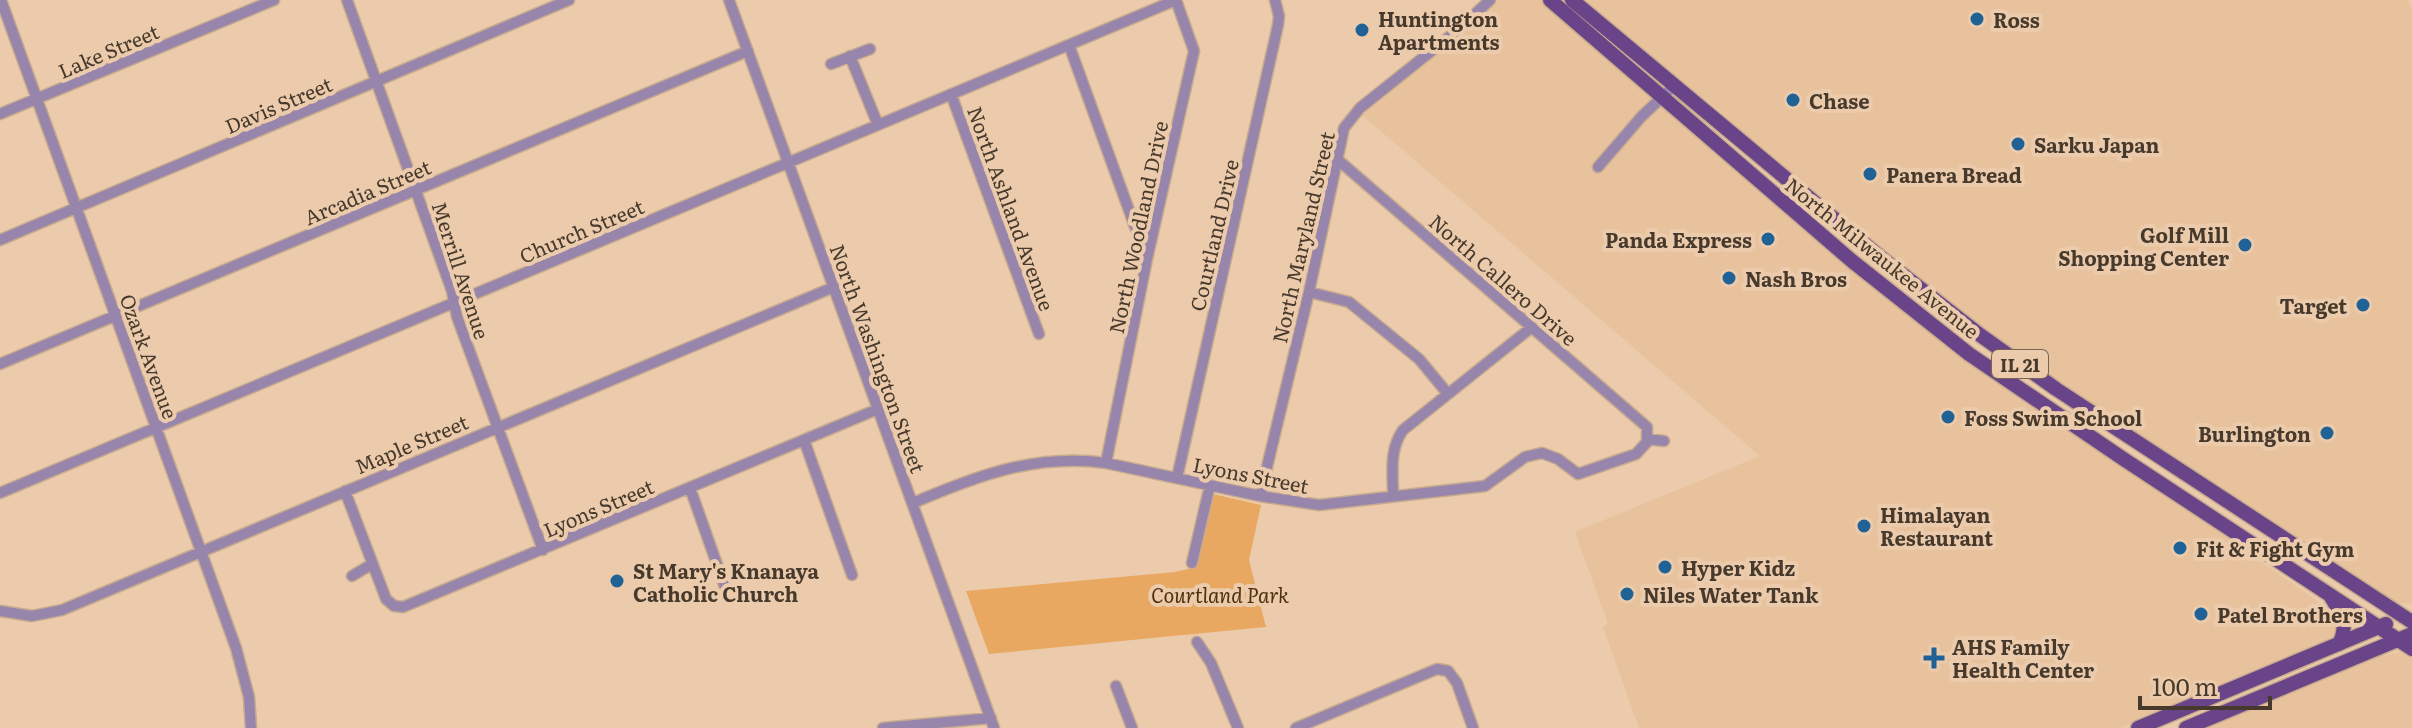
<svg xmlns="http://www.w3.org/2000/svg" width="2412" height="728" viewBox="0 0 2412 728" font-family="Literata,serif">
	<rect width="100%" height="100%" fill="#ebcbab"/>
	<path fill="#e7c29c" d="M1499,0H1544L1741,175L1891,302L2003,387L2222,534L2327,608L2339,619L2337,633L2327,640L2120,728H1639L1603,627L1608,624L1575,532L1760,456L1362,115Z
		M1579,0H2408L2412,11V604L2393,602L2024,358L1967,317L1754,145L1720,111Z
		M2399,652L2412,658V728H2204L2377,657Z"/>
	<path fill="#e8a862" d="M1213,494L1261,505L1249,560L1266,627L989,654L966,591L1175,572L1196,567Z"/>
	<g fill="none" stroke-linecap="round" stroke-linejoin="round">
		<defs>
			<path id="minor" d="M1,0L236,648L249,697L251,728
				M347,0L452,291L457,317L543,550
				M729,0L994,728
				M1069,45L1146,257
				M850,56L878,125
				M831,64L870,49
				M951,94L1039,334
				M0,114L274,0
				M1598,167L1642,116L1675,85
				M0,240L569,0
				M1309,292L1349,302L1419,359L1448,394
				M0,364L748,51
				M1647,439L1664,441
				M804,440L852,575
				M1177,478L1278,25L1279,16L1275,0
				M690,488L725,587
				M345,491L386,599L394,606L403,607L878,409
				M0,493L1176,0L1194,51L1147,259L1106,463
				M1260,496L1309,292L1344,128L1360,108L1459,29L1490,0
				M1393,496C1393,472 1389,450 1403,430L1532,327
				M913,503C976,476 1036,453 1106,463L1260,496L1319,505L1485,486L1525,457L1542,453L1558,459L1578,474L1636,454L1647,442V427L1337,159
				M1192,563L1210,485
				M352,576L372,564
				M0,611L32,616L62,610L834,287
				M1197,642L1211,663L1238,728
				M1116,686L1132,728
				M883,728L991,718
				M1296,728L1437,669L1448,671L1457,683L1473,728"/>
			<path id="major" d="M1550,0L1852,261L1969,354L2122,458L2412,649
				M1572,0L1879,256L1980,335L2056,389L2412,622
				M2331,597C2341,613 2349,625 2339,644
				M2138,728L2386,624
				M2186,728L2412,634"/>
		</defs>
		<use href="#minor" stroke="#c7ab8f" stroke-width="13"/>
		<use href="#major" stroke="#c7ab8f" stroke-width="17"/>
		<use href="#minor" stroke="#9885ab" stroke-width="10"/>
		<use href="#major" stroke="#694488" stroke-width="14"/>
	</g>
	<g fill="#206196" stroke="#ebcbab" stroke-width="3">
		<circle cx="1977" cy="19" r="8"/>
		<circle cx="1362" cy="30" r="8"/>
		<circle cx="1793" cy="100" r="8"/>
		<circle cx="2018" cy="144" r="8"/>
		<circle cx="1870" cy="174" r="8"/>
		<circle cx="1768" cy="239" r="8"/>
		<circle cx="2245" cy="245" r="8"/>
		<circle cx="1729" cy="278" r="8"/>
		<circle cx="2363" cy="305" r="8"/>
		<circle cx="1948" cy="417" r="8"/>
		<circle cx="2327" cy="433" r="8"/>
		<circle cx="1864" cy="526" r="8"/>
		<circle cx="2180" cy="548" r="8"/>
		<circle cx="1665" cy="567" r="8"/>
		<circle cx="617" cy="581" r="8"/>
		<circle cx="1627" cy="594" r="8"/>
		<circle cx="2201" cy="614" r="8"/>
		<path d="M1930 646h8v8h8v8h-8v8h-8v-8h-8v-8h8z"/>
	</g>
	<g text-anchor="middle" dominant-baseline="central" stroke-width="8" stroke-linejoin="round" paint-order="stroke">
		<rect fill="#ebcbab" stroke="#786653" stroke-width="2" x="1992" y="350" width="56" height="28" rx="6"/>
		<g font-size="18" font-weight="bold" fill="#473a2d">
			<text x="2020" y="364">IL 21</text>
		</g>
		<g font-size="20" font-weight="bold" fill="#473a2d" stroke="#ebcbab" text-anchor="start">
			<text x="1378" y="18">Huntington<tspan x="1378" dy="23">Apartments</tspan></text>
			<text x="1993" y="19">Ross</text>
			<text x="1809" y="100">Chase</text>
			<text x="2034" y="144">Sarku Japan</text>
			<text x="1886" y="174">Panera Bread</text>
			<text x="2229" y="234" text-anchor="end">Golf Mill<tspan x="2229" dy="23">Shopping Center</tspan></text>
			<text x="1752" y="239" text-anchor="end">Panda Express</text>
			<text x="1745" y="278">Nash Bros</text>
			<text x="2347" y="305" text-anchor="end">Target</text>
			<text x="1964" y="417">Foss Swim School</text>
			<text x="2311" y="433" text-anchor="end">Burlington</text>
			<text x="1880" y="514">Himalayan<tspan x="1880" dy="23">Restaurant</tspan></text>
			<text x="2196" y="548">Fit &amp; Fight Gym</text>
			<text x="1681" y="567">Hyper Kidz</text>
			<text x="633" y="570">St Mary's Knanaya<tspan x="633" dy="23">Catholic Church</tspan></text>
			<text x="1643" y="594">Niles Water Tank</text>
			<text x="2217" y="614">Patel Brothers</text>
			<text x="1952" y="646">AHS Family<tspan x="1952" dy="23">Health Center</tspan></text>
		</g>
		<g font-size="20" fill="#473a2d" stroke="#ebcbab">
			<text transform="translate(108 50) rotate(-23)">Lake Street</text>
			<text transform="translate(278 104) rotate(-23)">Davis Street</text>
			<text transform="translate(367 191) rotate(-23)">Arcadia Street</text>
			<text transform="translate(1012 208) rotate(70)">North Ashland Avenue</text>
			<text transform="translate(1137 227) rotate(-78)">North Woodland Drive</text>
			<text transform="translate(581 230) rotate(-23)">Church Street</text>
			<text transform="translate(1213 235) rotate(-77)">Courtland Drive</text>
			<text transform="translate(1302 237) rotate(-77)">North Maryland Street</text>
			<text transform="translate(1883 257) rotate(39)">North Milwaukee Avenue</text>
			<text transform="translate(462 270) rotate(72)">Merrill Avenue</text>
			<text transform="translate(1504 279) rotate(41)">North Callero Drive</text>
			<text transform="translate(150 356) rotate(70)">Ozark Avenue</text>
			<text transform="translate(879 358) rotate(70)">North Washington Street</text>
			<text transform="translate(411 443) rotate(-23)">Maple Street</text>
			<text transform="translate(1251 474) rotate(11)">Lyons Street</text>
			<text transform="translate(598 507) rotate(-23)">Lyons Street</text>
		</g>
		<g font-size="20" font-style="italic" fill="#4e310c" stroke="#ebcbab">
			<text x="1220" y="594">Courtland Park</text>
		</g>
	</g>
	<path d="M2140 696v12h130v-12" fill="none" stroke="#473a2d" stroke-width="4"/>
	<text x="2152" y="696" font-size="24" fill="#473a2d" stroke="#ebcbab" stroke-width="6" paint-order="stroke">100 m</text>
</svg>
